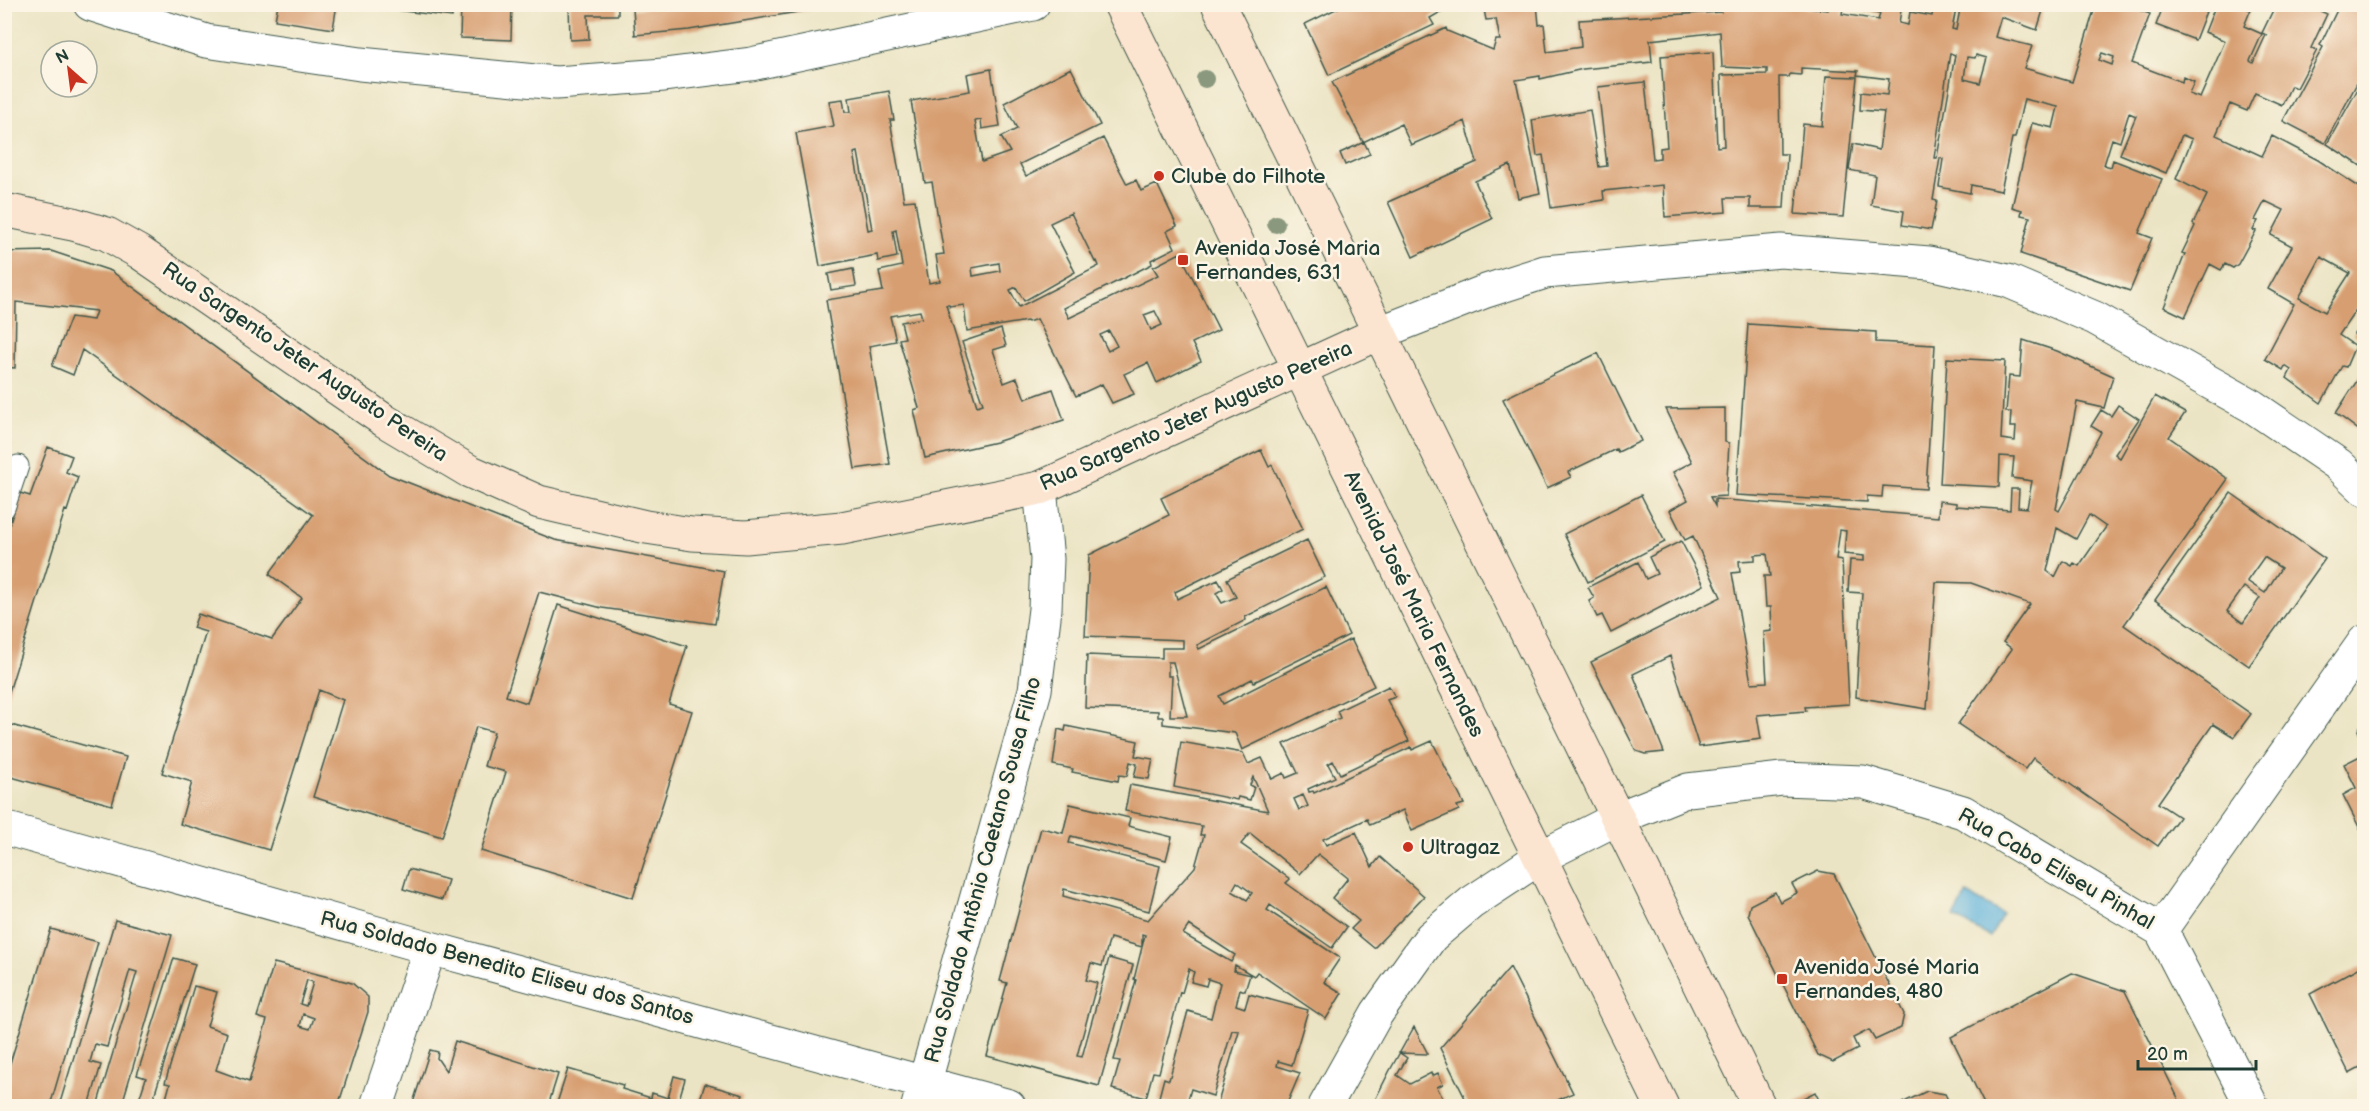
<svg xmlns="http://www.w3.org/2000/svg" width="2369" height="1111" viewBox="0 0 2369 1111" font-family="'Balsamiq Sans',sans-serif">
	<rect width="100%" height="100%" fill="#fcf5e5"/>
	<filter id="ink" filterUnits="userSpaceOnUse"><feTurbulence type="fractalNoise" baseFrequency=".0167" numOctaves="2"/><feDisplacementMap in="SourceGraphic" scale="12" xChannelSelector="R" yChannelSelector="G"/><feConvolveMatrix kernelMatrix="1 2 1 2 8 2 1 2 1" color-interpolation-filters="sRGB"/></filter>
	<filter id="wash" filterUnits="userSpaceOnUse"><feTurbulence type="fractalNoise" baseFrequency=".008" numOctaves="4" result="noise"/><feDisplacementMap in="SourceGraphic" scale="24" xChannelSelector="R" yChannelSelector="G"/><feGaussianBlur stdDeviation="1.35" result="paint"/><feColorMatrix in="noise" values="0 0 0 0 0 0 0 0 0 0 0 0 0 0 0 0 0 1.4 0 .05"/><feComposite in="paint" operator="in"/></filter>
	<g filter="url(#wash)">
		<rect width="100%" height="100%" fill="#ebe4c4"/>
		<path fill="#60b3db" stroke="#407888" stroke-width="1.5" d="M1967,894L2003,914L1990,937L1954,917Z"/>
		<g id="blocks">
			<path fill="#d79e71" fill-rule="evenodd" d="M278,4H337L333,29L275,20Z
				M396,4H453L452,17L396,10Z
				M461,4H512L511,40L460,38Z
				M569,4H618V15H588L589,39L570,40Z
				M656,4H834V6L689,30L635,35L633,9L656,7Z
				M1346,4H1480V6L1444,12V10L1430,18L1434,25L1329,75L1305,24Z
				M1483,4H1537L1539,25L1544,24L1547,52L1581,47L1579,20L1721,12V4H1806V8L1828,10V4H1902L1899,23L1908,25L1910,12L1932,16L1934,4H1957L1952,29L1956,30L1961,4H2045L2037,30L2001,17L1995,37L2032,46L2024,68L2072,82L2096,4H2121L2150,14L2132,63L2182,82L2183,77L2194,82L2189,94L2200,98L2225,41L2205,32L2216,4H2250L2248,9H2251L2244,26L2262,34L2250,61L2253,63L2266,35L2268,36L2262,33L2276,4H2285L2299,11L2302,4H2305L2327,14L2311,48L2317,50L2297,88L2291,86L2282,105L2255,93L2247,111L2230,104L2216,135L2262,156L2272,136L2318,160L2362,189L2364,185V298L2339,335L2355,346L2346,367L2342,366L2321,403L2287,378L2291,370L2285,366L2283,370L2265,359L2294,304L2268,289L2292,246L2271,235L2284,210L2265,201L2255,220L2258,221L2253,230L2256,231L2238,264L2233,268L2225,264L2221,270L2210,264L2185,317L2164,307L2185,254L2182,253L2195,226L2193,224L2207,195L2176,179L2192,139L2182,135L2166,173L2120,154L2136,116L2129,113L2120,142L2112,139L2104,165L2111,167L2113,160L2162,179L2139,233L2152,238L2130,291L2021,254L2030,217L2021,215L2022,210L2012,207L2032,123L2053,128L2058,107L2024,99L2015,138H2012L2001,191L1971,185L1970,193L1939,187L1943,159L1940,158L1933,200L1937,201L1931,230L1902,225L1904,211L1871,205L1875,175L1849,170L1853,144L1879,150L1884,112L1860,110L1861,92L1887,95L1889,79L1857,75L1858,71L1801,68V75L1790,74L1789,77H1779L1780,154H1787L1784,208H1750V198H1725L1726,212L1665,217L1663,185L1603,191L1604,200L1551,208L1543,155L1537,156L1532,120L1590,110L1599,167L1607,166L1598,87L1645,82L1653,159L1660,158V148L1667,147L1661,56L1713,52L1717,147L1724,146L1721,75L1767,74V69L1722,67L1720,32L1650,40L1652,62L1583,69L1540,79V76L1516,80L1540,193L1518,198L1510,165L1475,181L1492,219L1413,257L1388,202L1477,162L1465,121L1411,145L1401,124L1363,142L1332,82L1446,28L1447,31L1493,50L1496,40H1500L1496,19L1486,20ZM1843,8L1880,14L1878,20L1842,14ZM1950,53L1955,55L1937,158H1934ZM2102,53L2114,57L2112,65L2099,60ZM1976,55L1987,58L1980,83L1964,79L1967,57L1975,58ZM2321,257L2350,273L2325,312L2299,298Z
				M2164,4H2209L2195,40L2156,25Z
				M2340,4H2356L2364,9V70L2325,143L2283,121L2323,47L2320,45Z
				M1071,68L1100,125L1020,164L1026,176L1103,138L1127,184L1136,180L1141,191L1157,184L1177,226L1167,231L1175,248L1151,260L1152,264L1064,308L1069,318L1158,275L1153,267L1180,253L1219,330L1192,343L1201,361L1157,383L1148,363L1124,374L1134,394L1112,403L1102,384L1076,396L1037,319L1028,322L1027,321L967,331L964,305L950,307L949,305H946L977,406L983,404L962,342L1001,329L1006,346L993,350L1004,383L1017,378L1025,399L1053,389L1064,420L996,442L925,458L914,410L919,408L899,339L905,338L901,322L922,318L920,311L890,316L896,341L869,346L890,464L855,469L826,300L883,291L879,271L902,266L896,230L893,231L897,257L878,261L877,255L820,266L796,133L834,126L829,101L843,99L845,112H851L849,98L889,91L894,120H890L904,201L915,200L929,283L940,281L936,255L944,254L932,182L925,183L911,101L970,91L967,74L991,69L1000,126L982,129L981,120L975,121L982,162L1010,152L1001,137L1017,129L1004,103ZM858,152L872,229L868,230L854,153ZM1071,213L1095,262L1097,261L1099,266L1019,307L1010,290L1016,287L1024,301L1075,272L1050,223ZM999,263L1000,271L973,276L972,268ZM1155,311L1162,325L1151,330L1144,315ZM1109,331L1117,346L1108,351L1100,335Z
				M1826,76L1857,77L1843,217L1795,214L1803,124L1822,126Z
				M2364,78V168L2327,144Z
				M1364,142L1370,154L1345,165L1340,153Z
				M51,251L111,271L389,475L555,540L724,571L715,624L602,608L539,592L506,696L527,703L558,605L687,646L669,704L692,711L633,898L481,851L506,772L484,766L494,732L476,727L442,837L313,797L343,700L319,690L269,850L180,824L192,782L162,773L206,632L193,628L198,614L272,639L302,598L269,574L313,515L82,350L73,375L52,366L71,317L93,320L96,311L16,302L15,368L4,367V252Z
				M853,269L856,286L831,290L828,274Z
				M2364,319V341L2354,334Z
				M1748,324L1876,332V342L1935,345L1926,489L1883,486L1882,497L1867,496V502L1736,495Z
				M2023,340L2057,351L2113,376L2104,408L2077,402L2056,509L2059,511L2101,432L2091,426L2101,410L2111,416L2118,405L2139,419L2115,454L2120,458L2155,396L2185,413L2169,437L2228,479L2124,625L2251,714L2234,737L2213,724L2158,803L2179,817L2158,846L2033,758L2025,769L1958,724L2012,649L2003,642L2030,604L1971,583L1936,582L1927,709L1856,697L1862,593L1848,592L1850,560L1864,561V556L1844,554L1846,531L1840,530L1836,559L1842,560L1849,704L1805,707L1806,711L1757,715L1761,739L1699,747L1670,656L1633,674L1664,752L1645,754L1636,751L1591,662L1721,597L1693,536L1685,540L1670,510L1688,500L1673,472L1692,462L1666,409L1725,408V442L1729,443L1726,496L1710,497L1715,506V499L1938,517L1939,501L1956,503V506L2010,510L2011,489H2019L2018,507L2027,508L2032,481L2012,478L2014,457L2000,456L1999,487L1940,484L1947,358L2005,361L2001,439L2015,441L2016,427H2010L2011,412H2006L2009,376L2020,377ZM2089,515L2106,527L2079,566L2074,563L2072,566L2063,561L2055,577L2047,571L2057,528L2076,539ZM1767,554L1770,576H1764L1766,607H1771L1772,631L1764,632L1767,682L1751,683L1732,573L1740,572L1739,561L1755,560V555Z
				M1598,353L1641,441L1618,452L1616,449L1568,472L1571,477L1547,488L1503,399Z
				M2364,370V434L2336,413Z
				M48,447L72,456L66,472L78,477L67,511L65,510L4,708V541L20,493L30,496Z
				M1261,450L1269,467L1272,465L1303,529L1175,592L1177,599L1218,580L1223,589L1216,593L1222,603L1236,597L1227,579L1307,540L1325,577L1245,617L1246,620L1197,645L1199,649L1326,587L1349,635L1254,682L1252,679L1219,696L1223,704L1351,639L1374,686L1242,750L1235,733L1163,724V717H1158V711L1085,708L1087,655L1162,658V648H1183V640L1085,636L1089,555L1169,515L1161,498ZM1168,662H1173L1187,716H1170L1172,676H1168Z
				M2231,493L2325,559L2249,666L2155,600ZM2264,557L2281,568L2265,593L2247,581ZM2244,587L2260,598L2243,623L2227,611Z
				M1641,495L1665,542L1588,582L1564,534Z
				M1681,541L1704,585L1611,633L1602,615L1597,617L1589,601L1594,598L1588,587L1638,562L1646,579L1657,574L1649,557Z
				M1389,686L1395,697L1387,700L1409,741L1340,774L1333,761L1328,764L1335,777L1308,789L1309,792L1313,791L1314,793L1411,747L1412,750L1432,741L1464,804L1457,806L1459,810L1412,831L1403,810L1370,825L1367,819L1323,839L1326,845L1356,832L1372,867L1380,857L1424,896L1374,948L1351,929L1359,921L1332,898L1348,878L1318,854L1300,874L1250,833L1241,844L1290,879L1286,883L1347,927L1332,948L1270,905L1267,910L1340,958L1324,982L1342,993L1326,1019L1257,972L1254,976L1235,965L1234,971L1250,975L1245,991L1240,989L1236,1005L1245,1008L1249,994L1308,1010L1292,1065L1278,1061L1277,1066L1300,1073L1286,1106H1217L1239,1031L1232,1030L1213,1096L1191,1089L1186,1106L1158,1101L1164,1078L1169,1080L1188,1011L1211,1018L1220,983L1208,979L1206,986L1191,982L1194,972L1189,969L1182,993L1180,992L1159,1073L1153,1072L1146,1098L1112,1089L1120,1061L1114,1060L1136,980L1134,979L1145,935L1142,934V947L1110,938L1102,966L1091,963L1086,980L1097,983L1077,1056L1082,1057L1109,958L1133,965L1099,1086L987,1056L1007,983L1000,981L1041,828L1063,833L1070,804L1130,818L1128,826L1172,837L1166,860L1071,836L1069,843L1160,866L1149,911L1064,889L1063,896L1148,920L1195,867L1204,835H1200L1202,826L1125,811L1130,785L1268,811L1253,777L1250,785L1254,787L1250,800L1238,797L1237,800L1174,787L1181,742L1243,753L1248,764L1262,758L1272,779L1284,773L1286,778L1298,773L1284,744L1340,718L1337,711ZM1303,795L1308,806L1299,810L1294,799ZM1237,882L1252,893L1247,900L1232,891ZM1189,925L1235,955L1231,962L1183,934Z
				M2364,720V746L2358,730Z
				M4,723L126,757L112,805L4,775Z
				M1066,726L1138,741L1135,756L1153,759L1149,779L1134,777L1137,764L1130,762L1127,776L1119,775L1118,781L1072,772L1073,769L1053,765L1058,729L1065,731Z
				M2364,754V837L2343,795L2356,788L2344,764Z
				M409,869L448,880L442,900L403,889Z
				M1818,871L1834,874L1904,1014L1901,1028L1875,1040L1869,1030L1853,1038L1858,1049L1833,1062L1818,1055L1748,914L1750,905L1775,892L1780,902L1797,893L1792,884Z
				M115,920L172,935L122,1104L128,1106H97L137,972L130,970L107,1047L95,1044L90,1062L101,1065L89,1106H59Z
				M51,929L98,942L50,1106H4V1083Z
				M174,958L195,964L151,1106H137L146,1078L137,1075Z
				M274,963L352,983L368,997V1012L338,1106H164L170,1084L165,1083L194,986L217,992L207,1026L227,1033L216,1070L249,1082L267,1020L257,1017ZM307,980L313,982L306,1006L300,1004ZM303,1014L314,1018L310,1029L300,1026Z
				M2364,965V1065L2349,1073L2310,994Z
				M1510,967L1573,1093L1545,1106H1469L1440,1048Z
				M2072,973L2125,991L2182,1106H1985L1951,1037Z
				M1414,1027L1428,1054L1400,1053L1407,1058L1397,1075L1410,1084L1431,1073L1432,1076L1438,1073L1443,1084L1437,1087L1447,1106H1372L1389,1072Z
				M455,1041L558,1074L548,1106H412L430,1050L438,1052L437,1058L446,1071Z
				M568,1069L623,1085L622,1089L651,1098L652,1093L668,1098L674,1076L685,1079L677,1106H556Z
				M705,1084L743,1095L739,1106H692L694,1101L699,1102Z
				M1927,1091L1945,1094L1951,1106H1904L1902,1103Z
				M1815,1092L1822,1106H1797L1795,1102Z"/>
		</g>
	</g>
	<g filter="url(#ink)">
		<use href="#blocks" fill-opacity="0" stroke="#3e564a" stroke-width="1.5"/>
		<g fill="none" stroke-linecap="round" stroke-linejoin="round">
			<defs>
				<path id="lane" d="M4,508L18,466"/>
				<path id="street" d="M90,4L206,41L360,64L556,83L664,75L751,64L1033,4
					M1379,333L1486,291L1545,272L1781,251L1929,263L2008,281L2095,318L2252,406L2339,465L2364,489
					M4,828L430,948L1009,1106
					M2161,930L2364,642
					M377,1106L430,948
					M918,1106L1035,690L1045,609L1047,559L1040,488
					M1325,1106L1377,1013L1431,937L1471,903L1539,858L1618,818L1651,805L1688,790L1782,779L1863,782L1963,812L2161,930L2252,1106"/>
				<path id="secondary" d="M1120,4L1662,1106
					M1218,4L1759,1106
					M4,210L73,224L107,234L139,252L385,421L469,471L539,502L646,527L692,534L746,537L842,528L1040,488L1379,333"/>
			</defs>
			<use href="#lane" stroke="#3e564a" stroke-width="23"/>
			<use href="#street" stroke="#3e564a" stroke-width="35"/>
			<use href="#secondary" stroke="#3e564a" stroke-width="35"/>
			<use href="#lane" stroke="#fff" stroke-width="21"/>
			<use href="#street" stroke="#fff" stroke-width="33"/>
			<use href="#secondary" stroke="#fce5d0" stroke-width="33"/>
		</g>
		<g fill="#8a997e">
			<circle cx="1205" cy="79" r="9"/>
			<circle cx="1276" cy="224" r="9"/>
		</g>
	</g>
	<g fill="#c8321e" stroke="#fcf5e5" stroke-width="2">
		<circle cx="1159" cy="176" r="6"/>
		<rect x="1177" y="254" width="12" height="12" rx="3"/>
		<circle cx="1408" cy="847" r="6"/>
		<rect x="1776" y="973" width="12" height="12" rx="3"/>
	</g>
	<g text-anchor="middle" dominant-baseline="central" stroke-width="5" stroke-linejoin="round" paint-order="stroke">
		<g font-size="21" fill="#1f3d34" stroke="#fcf5e5" text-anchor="start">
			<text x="1171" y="176">Clube do Filhote</text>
			<text x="1195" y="248">Avenida José Maria<tspan x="1195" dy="24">Fernandes, 631</tspan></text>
			<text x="1420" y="847">Ultragaz</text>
			<text x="1794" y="967">Avenida José Maria<tspan x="1794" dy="24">Fernandes, 480</tspan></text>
		</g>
		<g font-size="21" fill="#1f3d34" stroke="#fcf5e5">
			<text transform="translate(305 362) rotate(34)">Rua Sargento Jeter Augusto Pereira</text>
			<text transform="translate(1196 416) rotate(-24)">Rua Sargento Jeter Augusto Pereira</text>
			<text transform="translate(1414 604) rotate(64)">Avenida José Maria Fernandes</text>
			<text transform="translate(2056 869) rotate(30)">Rua Cabo Eliseu Pinhal</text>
			<text transform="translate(983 870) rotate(-75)">Rua Soldado Antônio Caetano Sousa Filho</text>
			<text transform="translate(507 968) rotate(15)">Rua Soldado Benedito Eliseu dos Santos</text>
		</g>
	</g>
	<rect width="2369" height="1111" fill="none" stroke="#fcf5e5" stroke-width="24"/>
	<g transform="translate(69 69) rotate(332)"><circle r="28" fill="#fcf5e5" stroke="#a4ab9e" stroke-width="1.5"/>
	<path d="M0-4.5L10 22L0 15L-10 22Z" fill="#c8321e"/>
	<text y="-9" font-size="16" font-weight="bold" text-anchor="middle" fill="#1f3d34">N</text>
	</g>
	<path d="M2138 1060v9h118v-9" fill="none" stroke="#1f3d34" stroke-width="3"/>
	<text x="2147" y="1060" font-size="18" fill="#1f3d34" stroke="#fcf5e5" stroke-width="4.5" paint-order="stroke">20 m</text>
</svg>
